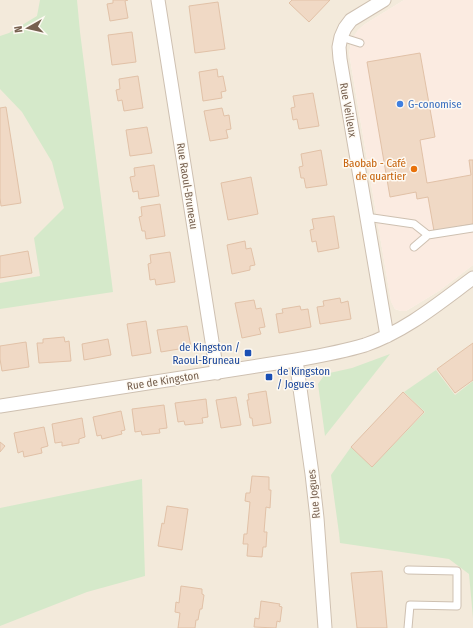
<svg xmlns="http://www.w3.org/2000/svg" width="473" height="628" viewBox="0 0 473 628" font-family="'Fira Sans Condensed',sans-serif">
	<rect width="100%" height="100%" fill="#fcf7ec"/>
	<path fill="#f3eadb" d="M0,0H404L365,24L358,30L351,43L349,53L391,301L395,309L401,311H406L439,291L473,265V628H0Z"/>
	<path fill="#fbebe1" d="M404,0H473V265L439,291L406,311H401L395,309L391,302L349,53L351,43L353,37L358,30L365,24Z"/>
	<path fill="#d5e9ca" d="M40,0H77L80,32L113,292L0,309V283L40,276L34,238L64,208L52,162L22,112L0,89V36L9,33L37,16Z
		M390,354L325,436L318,384L325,374L352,368Z
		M436,370L455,395L473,381V618L469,574L449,559L340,543L339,533L331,475L351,447L372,467L425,412L404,392Z
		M142,479L145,576L87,592L0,626V508Z"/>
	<path fill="#f0d9c5" stroke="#e1c1a7" d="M113,0H128L125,1L128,18L110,21L107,4L113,3Z
		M292,0H330L309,22L289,3Z
		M218,2L225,49L195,53L189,6Z
		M132,32L136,62L112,65L108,35Z
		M420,53L435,137L420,140L427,183L471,175L469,160H473V224L434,231L428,197L417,199L416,192L390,197L367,62Z
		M217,69L218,77L223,76L226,91L221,92L222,98L203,101L199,72Z
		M138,76L143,108L124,111L122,100L118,101L116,90L120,89L119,79Z
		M313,93L319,126L299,129L297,119L293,120L291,108L295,107L293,96Z
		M6,107L21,203L1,206L0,198V108Z
		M222,108L224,116L229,115L231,129L226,130L228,138L210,141L204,111Z
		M147,127L152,153L130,156L126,130Z
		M321,150L327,185L306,188L304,178H301L299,167L303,166L301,154Z
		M154,165L159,196L139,199L138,191L133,192L130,177L135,176L134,168Z
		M251,177L258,214L228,220L221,183Z
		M160,204L165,236L146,239L145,231H142L139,217L142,216L141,207Z
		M334,216L339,248L318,252L316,241L312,242L310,230L314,229L312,219Z
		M245,241L246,249L251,248L255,265L250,266V270L232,274L227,245Z
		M28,251L32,273L0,278V256Z
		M170,252L175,282L156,285L155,279L150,280L148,264L151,263L150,255Z
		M340,298L341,303L348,301L351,319L320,324L317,307L324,306L323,301Z
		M254,300L256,309L261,308L265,327L259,328L261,334L242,338L235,303Z
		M300,306L301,310L308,309L311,327L279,333L276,314L283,313L282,309Z
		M146,321L151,353L132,356L127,324Z
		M187,326L191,347L161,352L157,330Z
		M64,337L65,342L69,341L71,361L39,363L37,343H43V339Z
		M108,339L111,355L84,360L82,344Z
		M26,342L29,367L2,371L0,359V346Z
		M473,343V380L455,393L437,369Z
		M266,391L271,423L253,426L252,418H250L247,400H249L248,394Z
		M403,392L424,412L372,467L351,447Z
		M236,397L241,425L221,428L216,400Z
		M206,399L208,417L202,418L203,423L185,425L184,421L178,422L175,403Z
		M164,405L167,428L159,429L160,433L142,435L141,431L135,432L132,409Z
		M121,411L125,430L121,431L122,434L102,439L101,435L97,436L93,417Z
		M82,418L85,437L79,439V443L62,446V442L55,443L52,424Z
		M44,427L48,446L41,448L42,453L24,457L23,451L18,453L14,433Z
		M0,442L5,446L0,452Z
		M252,476L269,477V490H271L270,508L266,507L264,532H267L266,547H263L262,557L247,556L248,544H243L244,534H247L250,502L245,501L246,493H250Z
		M167,506L188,509L182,550L158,546L162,523L164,524Z
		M382,571L387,628H357L351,573Z
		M181,586L202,589V594L204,595L202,609H200L198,620H196L195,628H178L180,613L175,612L176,602L179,603Z
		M261,601L280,604L279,606L282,607L280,622L277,621L276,628L254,627L255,618L259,619Z"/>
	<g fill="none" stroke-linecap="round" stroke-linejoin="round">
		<defs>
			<path id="lane" d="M341,37L360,43
				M366,217L414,224L428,235
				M414,247L428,235L473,228
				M408,570L457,571V606L410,605L408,628"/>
			<path id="street" d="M158,0L217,373
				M384,0L351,20L345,28L341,37L339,47L340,59L387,336
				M296,360L312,474L317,518L325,628
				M0,406L296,360C319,356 342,352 365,345C406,331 439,303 473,278"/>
		</defs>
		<use href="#lane" stroke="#cec0b1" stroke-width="9"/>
		<use href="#street" stroke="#cec0b1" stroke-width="15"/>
		<use href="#lane" stroke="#fff" stroke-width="7"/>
		<use href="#street" stroke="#fff" stroke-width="13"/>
	</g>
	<circle fill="#3f7fe0" stroke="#fefaf3" stroke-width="1.5" cx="400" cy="104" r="4"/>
	<circle fill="#e8710a" stroke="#fefaf3" stroke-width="1.5" cx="414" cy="169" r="4"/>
	<g fill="#1a4fb4" stroke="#fefaf3" stroke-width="1.5">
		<rect x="244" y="349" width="8" height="8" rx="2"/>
		<rect x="265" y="373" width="8" height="8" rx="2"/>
	</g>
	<g text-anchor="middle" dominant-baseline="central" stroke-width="3" stroke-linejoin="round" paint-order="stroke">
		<g font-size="11" fill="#366cbe" stroke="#fefaf3" text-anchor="start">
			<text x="408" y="104">G-conomise</text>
		</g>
		<g font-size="11" fill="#76604f" stroke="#fefaf3">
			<text transform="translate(348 110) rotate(80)">Rue Veilleux</text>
			<text transform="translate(187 186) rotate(81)">Rue Raoul-Bruneau</text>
			<text transform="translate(163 381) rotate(-9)">Rue de Kingston</text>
			<text transform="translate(314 494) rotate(-96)">Rue Jogues</text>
		</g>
		<g font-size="11" fill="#c56008" stroke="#fefaf3" text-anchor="end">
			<text x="406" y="163">Baobab - Café<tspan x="406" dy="13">de quartier</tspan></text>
		</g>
		<g font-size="11" fill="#164399" stroke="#fefaf3" text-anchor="end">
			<text x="240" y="347">de Kingston /<tspan x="240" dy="13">Raoul-Bruneau</tspan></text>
			<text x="277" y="371" text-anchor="start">de Kingston<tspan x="277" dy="13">/ Jogues</tspan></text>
		</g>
	</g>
	<g transform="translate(28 28) rotate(262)" stroke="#fefaf3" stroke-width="3" paint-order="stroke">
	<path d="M0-3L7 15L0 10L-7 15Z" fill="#76604f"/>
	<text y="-6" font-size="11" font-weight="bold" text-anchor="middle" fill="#76604f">N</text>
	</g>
</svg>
